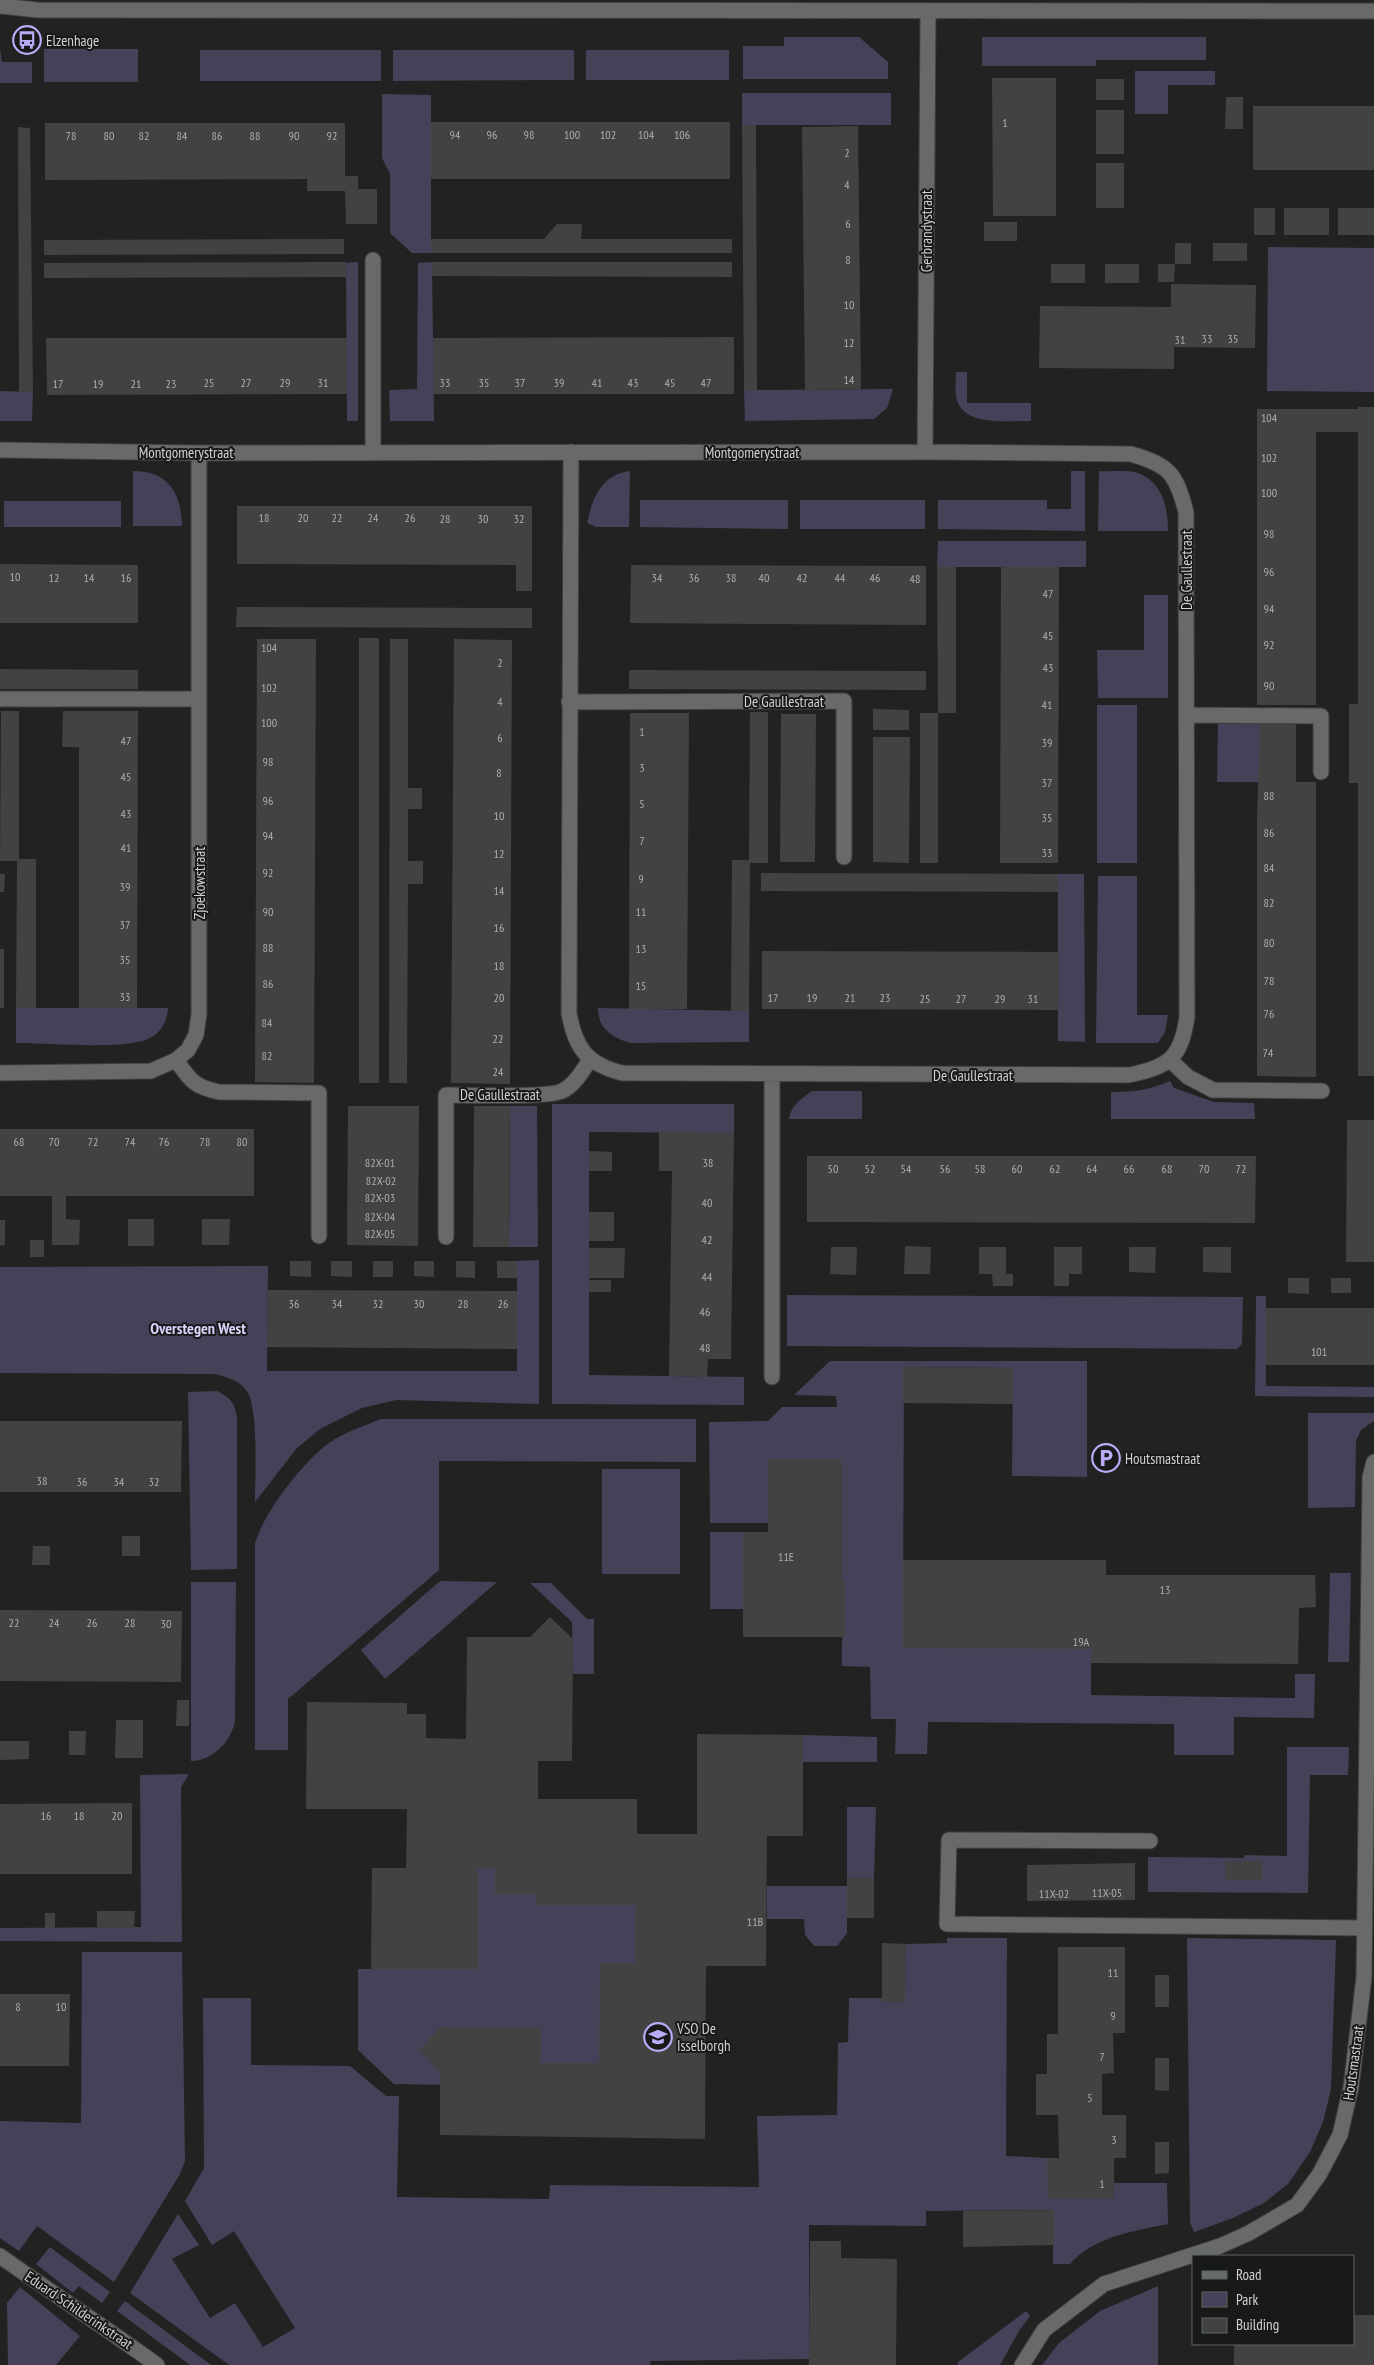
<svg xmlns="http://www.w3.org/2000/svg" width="1374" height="2365" viewBox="0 0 1374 2365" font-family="'PT Sans Narrow',sans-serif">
	<rect width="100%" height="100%" fill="#212322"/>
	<path fill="#464158" d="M784,37H859L888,62V79H743V46H784Z
		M982,37H1206V60H1096V66H982Z
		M0,49L2,62H32V83H0Z
		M44,49H138V82H44Z
		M200,50H381V81H200Z
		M393,50H574V80L393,81Z
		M586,50H729V80H586Z
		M1135,71H1215V85H1168V114H1135Z
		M742,93H891V125H742Z
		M382,94L431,95V253H412L390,233V174L382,158Z
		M1268,247L1374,248V392L1267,391Z
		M358,262V421H347L346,263Z
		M432,262L434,421H390L389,390L417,389L418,263Z
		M956,372H967V403H1031V421C1008,420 961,428 956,396C955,388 956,380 956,372Z
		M893,389L887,408L874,419L745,421L744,390Z
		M0,391L33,392L32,421H0Z
		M133,471C169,471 181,493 182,526H133Z
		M630,471L629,527H596L587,523C593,497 601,475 630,471Z
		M1071,471H1085V531L938,529V500H1047V509H1071Z
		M1099,471C1110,472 1123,470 1134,472C1162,479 1168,507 1168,531H1098Z
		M640,500H788V529L640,527Z
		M800,500H925V529H800Z
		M4,501H121V527H4Z
		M938,541H1086V567H937Z
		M1144,595H1168V698H1098L1097,650H1144Z
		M1097,705H1137V863H1097Z
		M1218,724H1260V782H1217Z
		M1058,874H1084L1085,1042L1058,1041Z
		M1098,876H1137V1015H1168L1165,1032L1158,1043H1096Z
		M16,1008H168C167,1021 161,1034 148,1039C122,1050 47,1043 16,1043Z
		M598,1008L749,1011V1042L630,1043C612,1037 598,1029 598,1008Z
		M1170,1081L1174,1088L1214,1102L1254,1103L1255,1119H1111V1092C1133,1092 1150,1090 1170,1081Z
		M812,1091H862V1119H789C791,1105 801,1099 812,1091Z
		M552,1104H734V1133L589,1132V1375L744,1377V1405L552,1404Z
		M510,1106H537L538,1247H509Z
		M539,1260V1404L396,1400L362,1408L320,1429L297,1448L255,1502C255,1479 259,1405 246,1390C239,1380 226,1377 215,1374L0,1373V1267L268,1266L267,1371H517V1261Z
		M787,1295L1243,1297L1242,1344L1237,1349L787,1346Z
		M1256,1296H1266V1386L1374,1387V1397L1255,1396Z
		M830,1361H1087V1477L1012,1476L1013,1368L904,1367L903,1613L1091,1649V1695L1295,1698V1674H1315L1314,1718L1234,1717V1755H1174V1724L928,1722L927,1754H895L896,1719H871L870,1667L842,1666C841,1638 845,1611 845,1582H842V1459H768V1523H710L709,1422L768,1421L782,1407H837L836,1396L794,1395Z
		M217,1391C230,1397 235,1403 237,1418V1569L191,1570L188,1392Z
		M1308,1413H1374V1421L1361,1430L1356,1441L1355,1507L1308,1508Z
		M381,1419H696V1462L439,1461V1570L288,1699V1750H255V1544C263,1513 303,1462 329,1443C345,1432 364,1426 381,1419Z
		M602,1469H680V1574H602Z
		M710,1532H743V1609H710Z
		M1330,1573H1351L1349,1662H1328Z
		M440,1581L497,1582L385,1679L361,1650Z
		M191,1582H236L235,1722C230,1742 213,1761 191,1761Z
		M530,1583H551L587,1619H594V1674H573L572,1622Z
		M803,1735L877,1737V1762H803Z
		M1287,1747H1349L1348,1775H1310L1308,1893L1148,1892V1857L1244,1858L1245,1855L1287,1856Z
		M189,1774L181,1787L182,1942L0,1941V1928L141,1927L140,1775Z
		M847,1807H876L874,1878H847Z
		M478,1868H495L635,1905V1963L599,2063H541L451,2085L394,2084L358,2050V1969H478Z
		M767,1886H847V1933L837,1946H814L805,1935L804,1919H767Z
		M947,1938H1007L1006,2156L1047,2158L1114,2183H1167L1168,2224C1134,2231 1093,2237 1070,2264H1053V2210L926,2211V2226L809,2225V2359L651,2361L650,2365H229L130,2293L178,2214L199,2245L172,2259L210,2318L235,2303L263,2347L295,2328L234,2231L212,2245L185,2201L204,2168L203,1998H251V2065L350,2066L386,2096H399L397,2197L549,2199L550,2185L759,2187L757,2116L837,2115L838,2043L848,2042L849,1998H891L906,1944L947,1943Z
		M1187,1938L1336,1940L1331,2089L1323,2122L1310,2152L1288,2184L1264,2203L1233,2218L1194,2232L1190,2222Z
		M82,1952H182L185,2161L180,2174L114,2282L37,2226L19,2251L0,2238V2121L81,2123Z
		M50,2247L110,2292L102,2303L79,2286L73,2293L36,2264Z
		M1158,2286V2365H1042L1059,2343L1100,2311Z
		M20,2287L80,2336L56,2365H8L7,2303Z
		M125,2301L211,2365H190L117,2311Z
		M1026,2311L1030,2316L1019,2331L1000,2365H958V2362Z"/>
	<path fill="#404341" d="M992,78H1056V216H993Z
		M1096,79H1124V100H1096Z
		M1226,97H1243V129H1225Z
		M1253,106H1374V170H1253Z
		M1096,110H1124V154H1096Z
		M431,122H730V179H431Z
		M45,123H345V176H358V189H377V224H346L345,191H307V179L45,180Z
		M742,125H756L757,390H744Z
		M858,126L861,389L805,390L802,127Z
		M18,127L30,128L33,392H19Z
		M1096,163H1124V208H1096Z
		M1254,208H1275V235H1254Z
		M1284,208H1329V235H1284Z
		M1338,208H1374V235H1338Z
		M984,222H1017V241H984Z
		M557,224H582L581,239H732V253H431V239H544Z
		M344,239V254L44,255V240Z
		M1175,243H1191V264H1175Z
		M1213,243H1247V261H1213Z
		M346,262V277L44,278V263Z
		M432,262H732V277L432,276Z
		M1051,264H1085V283H1051Z
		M1105,264H1139V283H1105Z
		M1158,264H1175L1174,282H1158Z
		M1171,284L1256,285L1255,348L1174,347V369L1039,368L1040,306L1171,307Z
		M734,337V394H433V338Z
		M46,338H347V394L47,395Z
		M1358,407H1374V1076H1358V783H1349V704H1358V432H1316V705H1257V409H1358Z
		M237,506H532V591H516V565L237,564Z
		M0,564L138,565V623H0Z
		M631,565L926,566V625L630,623Z
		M937,567H956V713H938V863H920V713H938Z
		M1001,567H1059L1058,863H1000Z
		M237,607L532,608V628L236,627Z
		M359,638H379V1083H359Z
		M257,639H316L314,1083L255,1082Z
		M390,639H408V788H422V809H408V861H423V884H408L407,1083H389Z
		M454,639L512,640L510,1084L451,1083Z
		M0,669L138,670V689H0Z
		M629,670L926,671V690L629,689Z
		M873,709L909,710V730H873Z
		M1,711H19V859H36V1008H16L17,861H0Z
		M63,711H138L137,1008H79V747H62Z
		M750,712H768V863H750L749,1011H731L732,860H749Z
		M630,713H689L687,1009H629Z
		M781,714H816L815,862H780Z
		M1260,724H1296V782H1316V1077L1257,1076V819Z
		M873,737H910L909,863L873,862Z
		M761,873L1058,874V892L761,891Z
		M0,874H5L4,892H0Z
		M0,949H4V1008H0Z
		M762,951L1059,952L1058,1010L762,1009Z
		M348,1106H419L418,1246L347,1245Z
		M474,1106H510L509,1247H473Z
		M1347,1120H1374V1262H1346Z
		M0,1129H254V1196H66V1219L80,1220L79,1245H52V1196H0Z
		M659,1132L734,1133L731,1359H708L707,1377L669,1376L672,1171H659Z
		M589,1151L612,1152V1171H589Z
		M807,1156H1256L1255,1223L807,1222Z
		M589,1212H614V1241H589Z
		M128,1219H154V1246H128Z
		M202,1219H230L229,1245H202Z
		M0,1220H5V1245L0,1246Z
		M30,1240H44V1257H30Z
		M905,1246L931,1247L930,1274H904Z
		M831,1247H857L856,1275L830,1274Z
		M979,1247H1006V1274H1013V1286H993L992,1274H979Z
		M1054,1247H1082V1274H1069V1286H1054Z
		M1129,1247H1156L1155,1273L1129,1272Z
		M1203,1247H1231V1273L1203,1272Z
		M589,1248H625L624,1278H589Z
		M290,1261H311V1277L290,1276Z
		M331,1261H352V1277L331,1276Z
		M373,1261H393V1277H373Z
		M414,1261H434V1277L414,1276Z
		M456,1261H475V1278L456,1277Z
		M497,1261H517V1278H497Z
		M1288,1278H1309V1294L1288,1293Z
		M1331,1278H1351V1293H1331Z
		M589,1280H611V1292H589Z
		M268,1290L517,1291V1349L267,1347Z
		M1266,1308H1374V1365H1266Z
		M903,1367L1013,1368V1404L903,1403Z
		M0,1421H182L181,1492H0Z
		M768,1459H842V1582H845V1637H743V1532H768Z
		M122,1536H140V1556H122Z
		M33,1546H50V1565H32Z
		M903,1560H1106V1575H1315L1316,1607L1299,1608L1298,1664L1091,1663V1649L903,1648Z
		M0,1610L182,1611L181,1682L0,1681Z
		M550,1617L573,1639L572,1761H538V1799H637V1834H697V1734L803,1735V1836H767L766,1966H706L705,2139L440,2135V2072L419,2050L440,2027L541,2028V2063H599L600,1963H635V1905H536V1894H495V1868H478V1969H371L372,1868H406L407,1809H306L307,1702L407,1703V1714H426V1738L466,1739L467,1637H530Z
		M177,1700H189V1726H176Z
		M116,1720H143V1758H115Z
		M69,1731H86L85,1755H69Z
		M0,1741H29V1759L0,1760Z
		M132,1803V1874H0V1804Z
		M1225,1861H1262V1880H1225Z
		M1135,1863V1900L1027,1901V1865Z
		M847,1878H874V1918H847Z
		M97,1911H135L134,1928L97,1927Z
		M45,1913H55V1928H45Z
		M882,1943L906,1944L905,2002H882Z
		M1058,1947H1125V2033H1113L1114,2073L1102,2074V2115H1126V2158H1114V2199H1048L1047,2158H1059L1058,2115H1036V2074H1047V2034H1058Z
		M1155,1975H1169V2007H1155Z
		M0,1994H70L69,2066H0Z
		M1155,2058H1169V2091L1155,2090Z
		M1155,2142H1169V2173L1155,2174Z
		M1054,2210V2245L963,2247V2211Z
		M810,2241H841V2258L897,2259L896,2365H809Z
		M1353,2315H1374V2365H1234V2344H1353Z"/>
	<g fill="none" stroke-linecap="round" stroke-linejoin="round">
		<defs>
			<path id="minor" d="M0,6L38,10L1374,11
				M373,260V452
				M0,450L199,453L932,452L1131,454C1169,465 1176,473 1186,512L1187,1017C1181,1058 1169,1067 1129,1075L622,1073C587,1064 575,1048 569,1013L571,452
				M925,452L928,11
				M0,699H199
				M569,702L844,701V857
				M1187,715L1321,716V772
				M176,1060C190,1080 194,1087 219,1092L319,1093V1236
				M1170,1060L1188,1077L1213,1090L1322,1091
				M0,1073L151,1071L176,1060L188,1050L196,1035L199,1014V453
				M772,1075V1377
				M446,1237V1095C466,1095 549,1098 562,1091C575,1085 582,1071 590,1060
				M1150,1841L949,1840L947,1924L1365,1928
				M0,2256C52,2293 106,2328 157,2365
				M1022,2365L1044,2330L1104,2284L1220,2246L1249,2233L1297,2205L1319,2175L1340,2135L1351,2087L1364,1977L1370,1477L1374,1462"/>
		</defs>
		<use href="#minor" stroke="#3e3f3e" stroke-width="17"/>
		<use href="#minor" stroke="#676a68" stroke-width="15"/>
	</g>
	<defs>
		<symbol id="bus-ring" viewBox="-11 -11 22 22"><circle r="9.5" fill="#171a18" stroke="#bbaaf6" stroke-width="1.5"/><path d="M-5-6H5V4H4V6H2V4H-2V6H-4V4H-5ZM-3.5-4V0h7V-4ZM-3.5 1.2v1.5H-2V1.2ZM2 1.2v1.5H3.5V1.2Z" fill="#bbaaf6"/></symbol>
		<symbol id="parking-ring" viewBox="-11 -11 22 22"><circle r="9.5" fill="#171a18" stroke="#bbaaf6" stroke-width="1.5"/><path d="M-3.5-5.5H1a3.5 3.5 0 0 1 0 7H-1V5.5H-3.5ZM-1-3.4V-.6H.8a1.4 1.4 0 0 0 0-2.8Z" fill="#bbaaf6"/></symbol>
		<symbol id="school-ring" viewBox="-11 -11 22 22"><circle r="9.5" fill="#171a18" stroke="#bbaaf6" stroke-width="1.5"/><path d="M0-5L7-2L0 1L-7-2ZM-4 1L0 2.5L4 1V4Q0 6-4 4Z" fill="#bbaaf6"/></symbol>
	</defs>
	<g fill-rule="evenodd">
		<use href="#bus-ring" x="11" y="24" width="32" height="32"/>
		<use href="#parking-ring" x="1090" y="1442" width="32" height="32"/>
		<use href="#school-ring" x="642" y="2021" width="32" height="32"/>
	</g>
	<g text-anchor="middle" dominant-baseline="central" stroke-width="4" stroke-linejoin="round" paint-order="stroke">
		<g font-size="12" fill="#adaead">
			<text x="1005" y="122">1</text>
			<text x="455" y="134">94</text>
			<text x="492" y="134">96</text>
			<text x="529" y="134">98</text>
			<text x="572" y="134">100</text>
			<text x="608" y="134">102</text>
			<text x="646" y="134">104</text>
			<text x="682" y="134">106</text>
			<text x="71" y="135">78</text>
			<text x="109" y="135">80</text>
			<text x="144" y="135">82</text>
			<text x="182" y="135">84</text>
			<text x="217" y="135">86</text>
			<text x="255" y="135">88</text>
			<text x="294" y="135">90</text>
			<text x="332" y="135">92</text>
			<text x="847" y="152">2</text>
			<text x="847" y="184">4</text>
			<text x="848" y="223">6</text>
			<text x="848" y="259">8</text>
			<text x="849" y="304">10</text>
			<text x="1207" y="338">33</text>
			<text x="1233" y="338">35</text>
			<text x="1180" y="339">31</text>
			<text x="849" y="342">12</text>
			<text x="849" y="379">14</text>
			<text x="209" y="382">25</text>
			<text x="246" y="382">27</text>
			<text x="285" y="382">29</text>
			<text x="323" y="382">31</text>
			<text x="445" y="382">33</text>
			<text x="484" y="382">35</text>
			<text x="520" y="382">37</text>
			<text x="559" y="382">39</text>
			<text x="597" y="382">41</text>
			<text x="633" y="382">43</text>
			<text x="670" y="382">45</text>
			<text x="706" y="382">47</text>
			<text x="58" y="383">17</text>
			<text x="98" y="383">19</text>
			<text x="136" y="383">21</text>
			<text x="171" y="383">23</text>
			<text x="1269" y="417">104</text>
			<text x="1269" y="457">102</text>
			<text x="1269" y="492">100</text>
			<text x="264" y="517">18</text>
			<text x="303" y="517">20</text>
			<text x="337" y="517">22</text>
			<text x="373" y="517">24</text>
			<text x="410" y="517">26</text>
			<text x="445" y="518">28</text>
			<text x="483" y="518">30</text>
			<text x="519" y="518">32</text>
			<text x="1269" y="533">98</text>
			<text x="1269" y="571">96</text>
			<text x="15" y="576">10</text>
			<text x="54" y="577">12</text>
			<text x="89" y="577">14</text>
			<text x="126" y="577">16</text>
			<text x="657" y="577">34</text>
			<text x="694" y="577">36</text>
			<text x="731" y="577">38</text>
			<text x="764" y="577">40</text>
			<text x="802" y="577">42</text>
			<text x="840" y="577">44</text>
			<text x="875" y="577">46</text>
			<text x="915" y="578">48</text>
			<text x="1048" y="593">47</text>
			<text x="1269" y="608">94</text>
			<text x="1048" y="635">45</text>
			<text x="1269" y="644">92</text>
			<text x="269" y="647">104</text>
			<text x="500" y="662">2</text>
			<text x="1048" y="667">43</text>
			<text x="1269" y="685">90</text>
			<text x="269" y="687">102</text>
			<text x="500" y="701">4</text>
			<text x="1047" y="704">41</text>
			<text x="269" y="722">100</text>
			<text x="642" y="731">1</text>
			<text x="500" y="737">6</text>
			<text x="126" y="740">47</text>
			<text x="1047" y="742">39</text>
			<text x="268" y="761">98</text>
			<text x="642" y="767">3</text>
			<text x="499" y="772">8</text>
			<text x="126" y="776">45</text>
			<text x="1047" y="782">37</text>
			<text x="1269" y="795">88</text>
			<text x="268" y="800">96</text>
			<text x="642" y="803">5</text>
			<text x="126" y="813">43</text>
			<text x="499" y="815">10</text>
			<text x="1047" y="817">35</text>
			<text x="1269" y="832">86</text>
			<text x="268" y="835">94</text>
			<text x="642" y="840">7</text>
			<text x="126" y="847">41</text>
			<text x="1047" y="852">33</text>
			<text x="499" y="853">12</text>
			<text x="1269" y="867">84</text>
			<text x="268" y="872">92</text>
			<text x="641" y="878">9</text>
			<text x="125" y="886">39</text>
			<text x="499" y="890">14</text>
			<text x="1269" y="902">82</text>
			<text x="268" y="911">90</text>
			<text x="641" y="911">11</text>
			<text x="125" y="924">37</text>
			<text x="499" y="927">16</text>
			<text x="1269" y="942">80</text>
			<text x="268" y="947">88</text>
			<text x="641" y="948">13</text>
			<text x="125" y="959">35</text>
			<text x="499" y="965">18</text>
			<text x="1269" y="980">78</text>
			<text x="268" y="983">86</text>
			<text x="641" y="985">15</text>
			<text x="125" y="996">33</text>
			<text x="499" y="997">20</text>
			<text x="773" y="997">17</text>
			<text x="812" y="997">19</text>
			<text x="850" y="997">21</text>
			<text x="885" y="997">23</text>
			<text x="925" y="998">25</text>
			<text x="961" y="998">27</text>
			<text x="1000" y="998">29</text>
			<text x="1033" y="998">31</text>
			<text x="1269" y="1013">76</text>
			<text x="267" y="1022">84</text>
			<text x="498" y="1038">22</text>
			<text x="1268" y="1052">74</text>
			<text x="267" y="1055">82</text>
			<text x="498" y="1071">24</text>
			<text x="19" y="1141">68</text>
			<text x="54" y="1141">70</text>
			<text x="93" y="1141">72</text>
			<text x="130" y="1141">74</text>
			<text x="164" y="1141">76</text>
			<text x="205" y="1141">78</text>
			<text x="242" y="1141">80</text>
			<text x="380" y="1162">82X-01</text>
			<text x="708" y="1162">38</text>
			<text x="833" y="1168">50</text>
			<text x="870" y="1168">52</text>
			<text x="906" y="1168">54</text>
			<text x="945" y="1168">56</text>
			<text x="980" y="1168">58</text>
			<text x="1017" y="1168">60</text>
			<text x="1055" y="1168">62</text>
			<text x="1092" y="1168">64</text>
			<text x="1129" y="1168">66</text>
			<text x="1167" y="1168">68</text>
			<text x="1204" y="1168">70</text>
			<text x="1241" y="1168">72</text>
			<text x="381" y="1180">82X-02</text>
			<text x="380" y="1197">82X-03</text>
			<text x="707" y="1202">40</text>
			<text x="380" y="1216">82X-04</text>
			<text x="380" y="1233">82X-05</text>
			<text x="707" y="1239">42</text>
			<text x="707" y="1276">44</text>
			<text x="294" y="1303">36</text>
			<text x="337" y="1303">34</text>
			<text x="378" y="1303">32</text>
			<text x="419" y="1303">30</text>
			<text x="463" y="1303">28</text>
			<text x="503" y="1303">26</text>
			<text x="705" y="1311">46</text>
			<text x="705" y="1347">48</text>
			<text x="1319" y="1351">101</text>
			<text x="42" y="1480">38</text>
			<text x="82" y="1481">36</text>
			<text x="119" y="1481">34</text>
			<text x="154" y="1481">32</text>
			<text x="786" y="1556">11E</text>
			<text x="1165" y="1589">13</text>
			<text x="14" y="1622">22</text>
			<text x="54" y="1622">24</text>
			<text x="92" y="1622">26</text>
			<text x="130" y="1622">28</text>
			<text x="166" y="1623">30</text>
			<text x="1081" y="1641">19A</text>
			<text x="46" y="1815">16</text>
			<text x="79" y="1815">18</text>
			<text x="117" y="1815">20</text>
			<text x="1107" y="1892">11X-05</text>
			<text x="1054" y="1893">11X-02</text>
			<text x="755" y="1921">11B</text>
			<text x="1113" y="1972">11</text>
			<text x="18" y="2006">8</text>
			<text x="61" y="2006">10</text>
			<text x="1113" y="2015">9</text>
			<text x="1102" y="2056">7</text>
			<text x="1090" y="2097">5</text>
			<text x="1114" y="2139">3</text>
			<text x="1102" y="2183">1</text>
		</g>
		<g font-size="15" fill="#d1d2d1" stroke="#171a18" text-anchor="start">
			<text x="46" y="40">Elzenhage</text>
			<text x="1125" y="1458">Houtsmastraat</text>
			<text x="677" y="2028">VSO De<tspan x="677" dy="17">Isselborgh</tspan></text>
		</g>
		<g font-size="15" fill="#d1d2d1" stroke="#171a18">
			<text transform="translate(926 231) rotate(-90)">Gerbrandystraat</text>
			<text x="186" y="452">Montgomerystraat</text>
			<text x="752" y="452">Montgomerystraat</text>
			<text transform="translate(1186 570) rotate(-90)">De Gaullestraat</text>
			<text x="784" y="701">De Gaullestraat</text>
			<text transform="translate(199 883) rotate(-90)">Zjoekowstraat</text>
			<text x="973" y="1075">De Gaullestraat</text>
			<text x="500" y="1094">De Gaullestraat</text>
			<text transform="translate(1353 2063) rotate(-82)">Houtsmastraat</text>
			<text transform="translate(79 2310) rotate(34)">Eduard Schilderinkstraat</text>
		</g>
		<g font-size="16" font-weight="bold" fill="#dad2fd" stroke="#171a18">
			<text x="198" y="1328">Overstegen West</text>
		</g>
	</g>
	<rect x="1192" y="2255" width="162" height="90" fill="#171a18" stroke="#616462"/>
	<rect x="1202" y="2271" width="25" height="8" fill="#676a68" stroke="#616462"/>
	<text x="1236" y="2280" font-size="15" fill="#d1d2d1">Road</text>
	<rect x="1202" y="2292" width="25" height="15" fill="#464158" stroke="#616462"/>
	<text x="1236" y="2305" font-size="15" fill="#d1d2d1">Park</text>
	<rect x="1202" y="2318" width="25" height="15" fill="#404341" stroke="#616462"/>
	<text x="1236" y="2330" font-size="15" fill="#d1d2d1">Building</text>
</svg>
